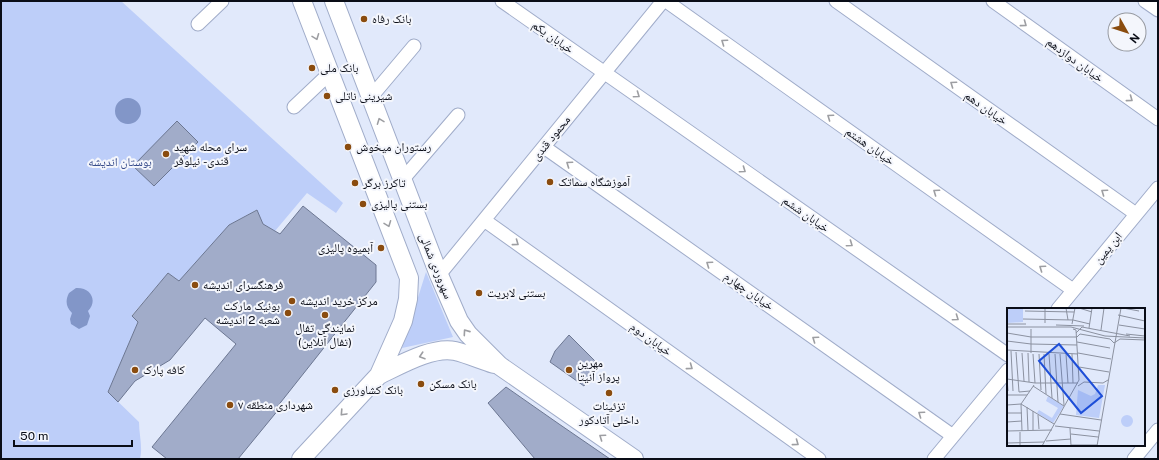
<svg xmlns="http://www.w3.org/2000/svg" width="1159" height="460" viewBox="0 0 1159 460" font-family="'Public Sans','Noto Naskh Arabic',sans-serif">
	<rect width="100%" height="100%" fill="#e1e9fb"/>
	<path fill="#bdcef9" d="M1,1H121L343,203L336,213L307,193L275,231L263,224L256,210L229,225L179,281L168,273L132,315L138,322L108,392L139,422C139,435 143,447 140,459H1Z
		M426,272L453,337L402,348Z"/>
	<path fill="#8296c8" d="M115 111a13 13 0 1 1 26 0a13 13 0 1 1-26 0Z
		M76,288C91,287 98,301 88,311L90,316L87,325L79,329L71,324L70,319L72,313C66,307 65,301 69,293Z"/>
	<path fill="#a1acc9" stroke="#6c7792" d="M177,121L198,142L154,186L133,166Z
		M303,206L376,265V282L277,407L279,409L238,459H167L152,447L236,344L205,318L170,360L135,381L118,402L108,392L138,322L132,316L168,273L179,281L229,225L257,210L263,224L280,234Z
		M569,335L598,364L584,386L550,362L555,351Z
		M506,387L559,424L610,459H535L488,403Z"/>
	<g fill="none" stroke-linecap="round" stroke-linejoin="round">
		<defs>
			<path id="minor" d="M502,1L1008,355
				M666,1L1073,290
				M836,1L1136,214
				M993,1L1158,119
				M1145,1L1158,10
				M198,24L222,1
				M371,97L414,46
				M294,107L330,73
				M544,147L953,436
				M403,179L458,115
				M484,220L819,459
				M439,275L663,1
				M1058,309L1158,188
				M934,459L1008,370
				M1134,459L1158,430"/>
			<path id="secondary" d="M334,1L439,275L459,321L468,334L500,366L634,459
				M379,375C400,365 433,346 455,351C468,354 481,360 494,364
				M301,459L379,375L403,321L408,299L409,278L302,1"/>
		</defs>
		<use href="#minor" stroke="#a0acc9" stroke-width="15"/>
		<use href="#secondary" stroke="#a0acc9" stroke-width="20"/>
		<use href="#minor" stroke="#fff" stroke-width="13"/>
		<use href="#secondary" stroke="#fff" stroke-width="18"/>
	</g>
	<defs><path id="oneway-chevron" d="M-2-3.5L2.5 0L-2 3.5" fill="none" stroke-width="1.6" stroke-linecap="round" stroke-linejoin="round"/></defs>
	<g stroke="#9d9ea2">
		<use href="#oneway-chevron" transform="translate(1024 24) rotate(36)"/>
		<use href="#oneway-chevron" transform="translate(316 37) rotate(69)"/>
		<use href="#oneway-chevron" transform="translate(724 42) rotate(-145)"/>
		<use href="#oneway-chevron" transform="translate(953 84) rotate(-145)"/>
		<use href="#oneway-chevron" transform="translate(637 95) rotate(35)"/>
		<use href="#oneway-chevron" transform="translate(1130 99) rotate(36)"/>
		<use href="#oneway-chevron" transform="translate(830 117) rotate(-145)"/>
		<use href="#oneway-chevron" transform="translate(380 121) rotate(-111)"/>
		<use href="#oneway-chevron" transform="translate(569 164) rotate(-145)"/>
		<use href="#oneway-chevron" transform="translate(743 170) rotate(35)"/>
		<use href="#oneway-chevron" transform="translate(936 192) rotate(-145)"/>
		<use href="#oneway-chevron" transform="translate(1104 192) rotate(-145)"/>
		<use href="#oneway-chevron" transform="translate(388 224) rotate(69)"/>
		<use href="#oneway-chevron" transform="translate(516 243) rotate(36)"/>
		<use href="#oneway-chevron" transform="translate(850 244) rotate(35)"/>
		<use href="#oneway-chevron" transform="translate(709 264) rotate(-145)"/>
		<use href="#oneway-chevron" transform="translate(1042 268) rotate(-145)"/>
		<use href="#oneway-chevron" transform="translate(956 318) rotate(35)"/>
		<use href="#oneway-chevron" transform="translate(466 332) rotate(-125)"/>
		<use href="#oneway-chevron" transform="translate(815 339) rotate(-145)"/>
		<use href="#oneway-chevron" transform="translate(422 356) rotate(162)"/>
		<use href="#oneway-chevron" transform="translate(690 367) rotate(36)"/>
		<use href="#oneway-chevron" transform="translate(343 413) rotate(133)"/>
		<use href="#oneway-chevron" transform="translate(921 414) rotate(-145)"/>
		<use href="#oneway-chevron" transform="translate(602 437) rotate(-145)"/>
		<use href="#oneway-chevron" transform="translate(796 443) rotate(36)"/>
	</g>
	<g fill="#8a4c0f" stroke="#f4f6fc" stroke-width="1.5">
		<circle cx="364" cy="19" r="4"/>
		<circle cx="312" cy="68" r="4"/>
		<circle cx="327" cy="96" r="4"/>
		<circle cx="348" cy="147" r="4"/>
		<circle cx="166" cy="154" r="4"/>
		<circle cx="550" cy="182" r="4"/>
		<circle cx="355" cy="183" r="4"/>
		<circle cx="363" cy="204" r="4"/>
		<circle cx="381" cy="248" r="4"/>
		<circle cx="195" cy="285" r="4"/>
		<circle cx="479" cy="293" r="4"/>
		<circle cx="292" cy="301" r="4"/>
		<circle cx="288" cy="313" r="4"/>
		<circle cx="325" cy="315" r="4"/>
		<circle cx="135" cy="370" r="4"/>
		<circle cx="569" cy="370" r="4"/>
		<circle cx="421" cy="384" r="4"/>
		<circle cx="335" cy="390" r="4"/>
		<circle cx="609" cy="393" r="4"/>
		<circle cx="230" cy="405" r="4"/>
	</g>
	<g text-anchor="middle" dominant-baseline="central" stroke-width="4" stroke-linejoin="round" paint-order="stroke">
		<g font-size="12" fill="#0a0d17" stroke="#f4f6fc" text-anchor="start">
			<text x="372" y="19">بانک رفاه</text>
			<text x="320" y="68">بانک ملی</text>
			<text x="335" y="96">شیرینی ناتلی</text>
			<text x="174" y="147">سرای محله شهید<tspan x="174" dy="14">قندی - نیلوفر</tspan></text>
			<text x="356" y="147">رستوران میخوش</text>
			<text x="558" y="182">آموزشگاه سماتک</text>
			<text x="363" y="183">تاکرز برگر</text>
			<text x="371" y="204">بستنی پالیزی</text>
			<text x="373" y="248" text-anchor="end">آبمیوه پالیزی</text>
			<text x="203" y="285">فرهنگسرای اندیشه</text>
			<text x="487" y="293">بستنی لابریت</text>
			<text x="300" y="301">مرکز خرید اندیشه</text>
			<text x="280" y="306" text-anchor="end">بونیک مارکت<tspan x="280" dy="14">شعبه 2 اندیشه</tspan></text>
			<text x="325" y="328" text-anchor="middle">نمایندگی تفال<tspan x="325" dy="14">(تفال آنلاین)</tspan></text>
			<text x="577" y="363">مهرین<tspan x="577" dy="14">پرواز آنیتا</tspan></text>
			<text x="143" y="370">کافه پارک</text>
			<text x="429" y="384">بانک مسکن</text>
			<text x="343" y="390">بانک کشاورزی</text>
			<text x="238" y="405">شهرداری منطقه ۷</text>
			<text x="609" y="406" text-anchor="middle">تزئینات<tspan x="609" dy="14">داخلی آتادکور</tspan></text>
		</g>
		<g font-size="12" fill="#0a0d17" stroke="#f4f6fc">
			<text transform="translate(553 37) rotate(35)">خیابان یکم</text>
			<text transform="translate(1075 60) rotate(36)">خیابان دوازدهم</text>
			<text transform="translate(986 108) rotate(35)">خیابان دهم</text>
			<text transform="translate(551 138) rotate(-51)">محمود قندی</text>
			<text transform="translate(870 146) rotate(35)">خیابان هشتم</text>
			<text transform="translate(806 214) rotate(35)">خیابان ششم</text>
			<text transform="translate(1108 248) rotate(-51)">ابن یمین</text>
			<text transform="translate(436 266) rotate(68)">سهروردی شمالی</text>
			<text transform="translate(749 291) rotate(35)">خیابان چهارم</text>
			<text transform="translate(651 339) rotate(36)">خیابان دوم</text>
		</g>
		<g font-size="12" fill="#354a8a" stroke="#f4f6fc">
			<text x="120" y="162">بوستان اندیشه</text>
		</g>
	</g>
	<g transform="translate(1007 308)">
		<rect width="138" height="138" fill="#e1e9fb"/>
		<path d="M0,0H16V14L0,15ZM91,77H98L92,110L69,107L71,82L84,88L88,86ZM41,88L57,98L46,115L30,105L32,102L45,110L51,100L39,93ZM114 113a6 6 0 1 1 12 0a6 6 0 1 1-12 0Z" fill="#bdcef9"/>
		<path fill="none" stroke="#8b91a0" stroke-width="1" d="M38,0V15M59,0L61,12M72,0L85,4M116,0L132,3M18,3L67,4M111,7L138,13M16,11L66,12L83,16M0,16H19M65,16L68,0M49,17L77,18M112,17L138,21M0,19H64L98,28L138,30M82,20L85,0M94,22L97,0M0,25L24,29H70M69,25L75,19L123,28M119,26L138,28M70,29L73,26L103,31L107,35M0,33L24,36L70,37M70,34L103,40M107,35L113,31L138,32M0,42L71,46M4,43L6,83M9,44L12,84L23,83M15,45L17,73M21,45L22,74M24,45V21M71,45L104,51M26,46L28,75M32,46L34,82M37,46L39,86M42,46L45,90M48,46L51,94M53,46L57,97M59,46L61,75M65,46L66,75M72,59L102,64M0,71L28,75H71M0,71L1,83M26,78L57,98M71,78L77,74L96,75L101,72M0,87H20M14,96L47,116M14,96L15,123M14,96L27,77M0,97L14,96M20,99L21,122M26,103V122M0,105H15M53,106L94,112M31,107L32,121M0,114L15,113M48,118L92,123M63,120L64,138M0,123L45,122M13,124V138M64,126L91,129M39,133L64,131M0,135L37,134M64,137H90M35,138L72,72L69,22L66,21M90,138L114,0"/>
		<path fill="#1d4ed8" fill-opacity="0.15" stroke="#1d4ed8" stroke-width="2" d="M52,36L95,88L74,105L32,53Z"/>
		<rect width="138" height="138" fill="none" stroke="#0a0d17" stroke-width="2"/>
	</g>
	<rect width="1159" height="460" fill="none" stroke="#0a0d17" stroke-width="4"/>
	<g transform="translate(1127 32) rotate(129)"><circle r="19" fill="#f4f6fc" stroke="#9699a0"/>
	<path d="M0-3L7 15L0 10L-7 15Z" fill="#8a4c0f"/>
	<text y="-6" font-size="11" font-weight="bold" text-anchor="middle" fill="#0a0d17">N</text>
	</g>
	<path d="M14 440v6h118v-6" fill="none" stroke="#0a0d17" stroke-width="2"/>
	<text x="20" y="440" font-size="12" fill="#0a0d17" stroke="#f4f6fc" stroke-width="3" paint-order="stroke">50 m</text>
</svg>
